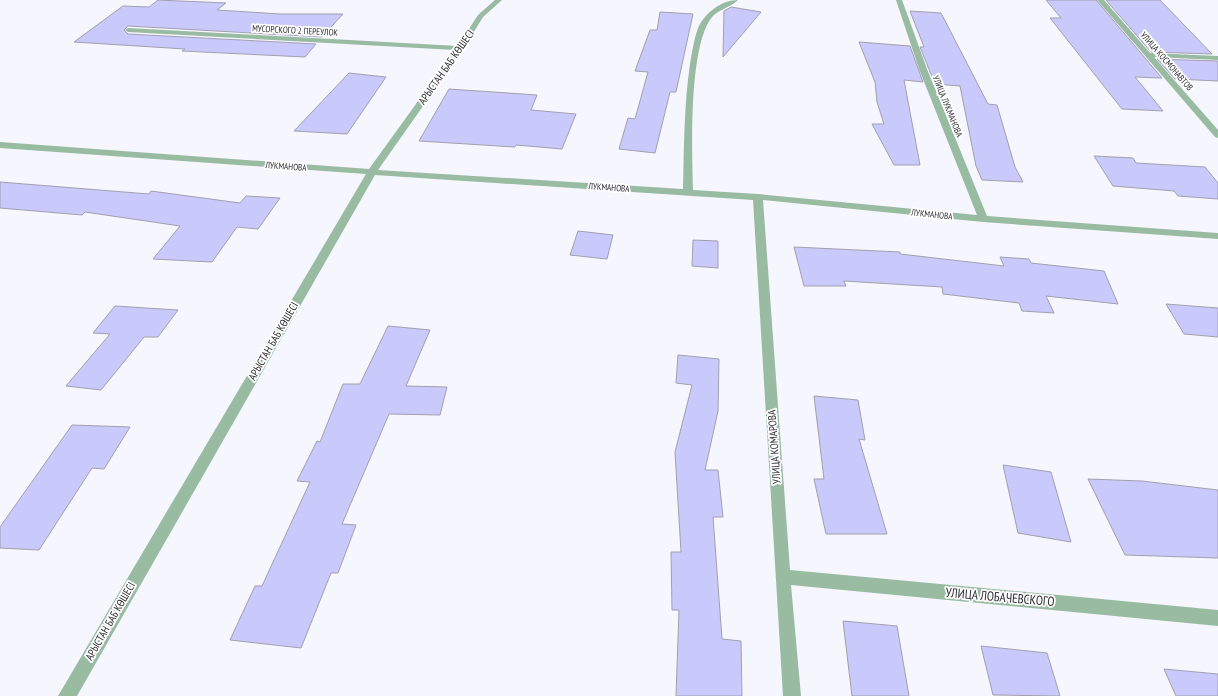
<svg xmlns="http://www.w3.org/2000/svg" width="1218" height="696" viewBox="0 0 1218 696" font-family="'PT Sans Narrow',sans-serif">
	<rect width="100%" height="100%" fill="#f6f6ff"/>
	<path fill="#cac9fb" stroke="#a0a0ae" d="M158,0L226,3L217,10L280,14H343L322,37L128,26L124,30L128,34L316,44L305,57L182,51L185,49L74,42L123,6L149,7Z
		M1046,0H1096L1162,78L1135,77L1163,111L1122,109L1050,18H1061Z
		M1106,0H1160L1212,54L1151,52Z
		M731,7L761,12L723,57L724,11Z
		M910,11L941,13L988,104L997,105L1015,167L1023,182L982,180L976,166L960,86L935,84L920,47H924Z
		M660,12L693,14L676,92H670L655,153L619,149L628,118L635,119L648,72L635,71L650,30H657Z
		M859,42L910,46L923,82L904,80L920,165H894L872,124H884L877,102L875,82Z
		M1157,59L1218,61V81L1175,79Z
		M349,73L386,77L347,134L294,131Z
		M449,89L537,95L531,110L576,114L562,149L516,145L515,147L419,141Z
		M1094,156L1133,158L1136,163L1205,167L1218,183V199L1178,196L1174,191L1113,186Z
		M0,182L149,194L151,191L240,203L246,196L280,198L258,229L237,227L212,262L153,259L180,226L85,212L82,215L0,208Z
		M578,231L613,235L607,259L570,255Z
		M693,240L718,241V268L692,266Z
		M794,247L900,252V254L1004,266L1000,257L1029,259L1031,263L1104,271L1118,304L1046,296L1054,313L1022,311L1019,303L943,294L942,287L844,281L846,286H804Z
		M1166,304L1218,308V337L1184,334Z
		M115,306L178,310L158,337H144L101,390L66,386L110,334L93,333Z
		M388,326L430,330L406,386L447,387L440,415L389,414L342,524L356,525L338,573H331L301,648L230,640L255,586H262L310,482L297,481L317,441L320,442L343,384H360Z
		M678,355L719,359L718,411L705,470H718L723,517H713L722,639L741,641L742,696H676L679,610H672L671,552H681L675,452L692,385L676,383Z
		M814,396L858,400L865,440L859,439L887,534H826L814,479H824Z
		M72,425L130,427L104,469L92,468L39,550L0,548V527Z
		M1003,465L1051,472L1071,542L1018,533Z
		M1088,479L1142,481L1218,490V558L1125,555Z
		M843,621L897,626L909,696H852Z
		M981,646L1047,653L1060,696L993,695Z
		M1164,669L1218,674V696H1176Z"/>
	<g fill="none" stroke-linecap="round" stroke-linejoin="round">
		<path fill="#98bba2" fill-rule="evenodd" d="M495,0H502L483,17L464,48L378,170L683,189C684,148 684,105 690,64C692,52 694,39 698,28C705,13 721,0 738,0C731,7 720,9 713,16C688,43 692,153 693,190L758,194L977,215L919,69L896,0H902L927,69L987,216L1218,233V239L983,222L763,200L790,570L1218,610V626L791,585L801,696H783L753,200L375,175L77,696H58L366,174L0,148V142L369,169L455,50L128,32L125,30L128,28L458,46L478,15Z
			M1097,0H1104L1150,53L1218,56V60L1154,57L1218,130V138L1215,137Z"/>
	</g>
	<g text-anchor="middle" dominant-baseline="central" stroke-width="3.5" stroke-linejoin="round" paint-order="stroke">
		<g font-size="9" fill="#2f2f35" stroke="#fff">
			<text transform="translate(295 30) rotate(3)">МУСОРСКОГО 2 ПЕРЕУЛОК</text>
			<text transform="translate(1167 61) rotate(49)">УЛИЦА КОСМОНАВТОВ</text>
			<text transform="translate(948 106) rotate(68)">УЛИЦА ЛУКМАНОВА</text>
			<text transform="translate(286 166) rotate(4)">ЛУКМАНОВА</text>
			<text transform="translate(609 187) rotate(4)">ЛУКМАНОВА</text>
			<text transform="translate(932 214) rotate(6)">ЛУКМАНОВА</text>
		</g>
		<g font-size="11" fill="#2f2f35" stroke="#fff">
			<text transform="translate(446 67) rotate(-55)">АРЫСТАН БАБ КӨШЕСІ</text>
			<text transform="translate(273 341) rotate(-60)">АРЫСТАН БАБ КӨШЕСІ</text>
			<text transform="translate(774 447) rotate(-94)">УЛИЦА КОМАРОВА</text>
			<text transform="translate(110 621) rotate(-60)">АРЫСТАН БАБ КӨШЕСІ</text>
		</g>
		<g font-size="13" fill="#2f2f35" stroke="#fff">
			<text transform="translate(1000 597) rotate(5)">УЛИЦА ЛОБАЧЕВСКОГО</text>
		</g>
	</g>
</svg>
